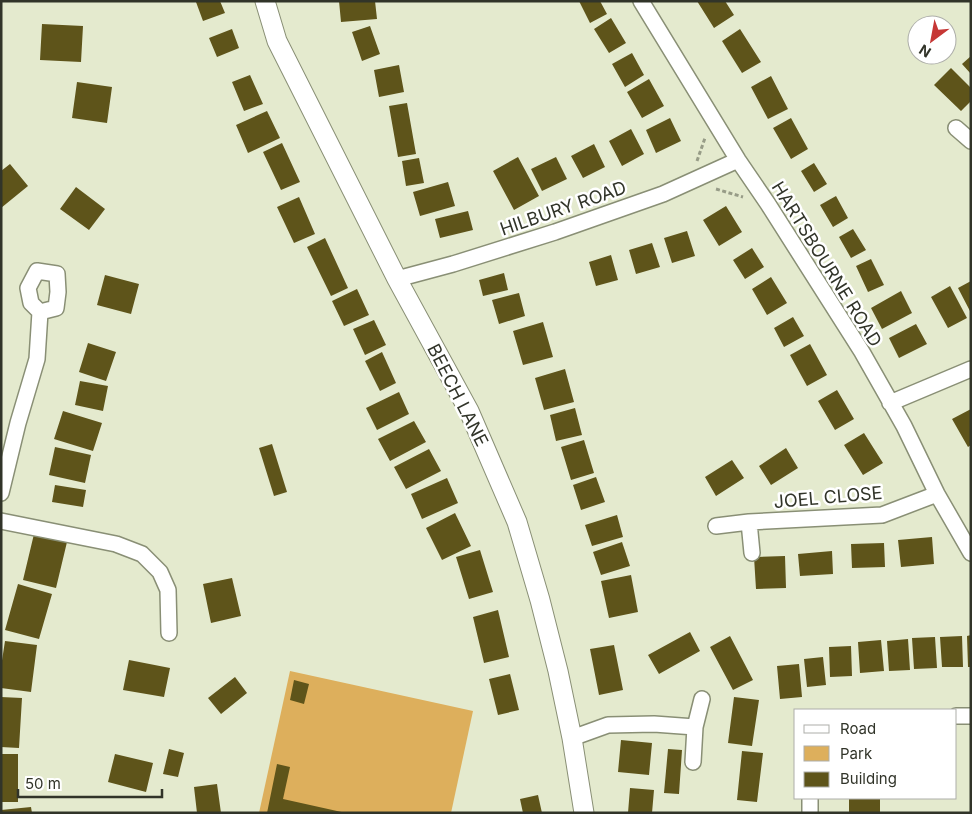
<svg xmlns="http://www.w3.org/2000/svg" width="972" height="814" viewBox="0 0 972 814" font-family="Inter,sans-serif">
	<rect width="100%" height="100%" fill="#e4eace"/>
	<path fill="#ddaf5c" d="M290,671L473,711L451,813H259Z"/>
	<path fill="#5e541a" d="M198,1H220L225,13L203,21L196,2Z
		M339,1H375L377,19L341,22Z
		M579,1H600L607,14L590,23Z
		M697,1H725L734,15L714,28Z
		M611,18L626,43L609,53L594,29Z
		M42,24L83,26L81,62L40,60Z
		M370,26L380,54L362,61L352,32Z
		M232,29L239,48L217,57L209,38Z
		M740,29L761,62L742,73L722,41Z
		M632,53L644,75L625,87L612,64Z
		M971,56V74L962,64Z
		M399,65L404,92L379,97L374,70Z
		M951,68L971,88V101L961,111L934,85Z
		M250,75L263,104L244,111L232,82Z
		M771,76L788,109L768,119L751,87Z
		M649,79L664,106L642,118L627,92Z
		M77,82L112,87L107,123L72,118Z
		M407,103L416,154L398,157L389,106Z
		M267,111L280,138L248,153L236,125Z
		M670,118L681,141L656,153L646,130Z
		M791,118L808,149L791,159L773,128Z
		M631,129L644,154L622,166L609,141Z
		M282,143L300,182L281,190L263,152Z
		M594,144L605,167L583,178L571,156Z
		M518,157L539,196L514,210L493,171Z
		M556,157L567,179L542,191L531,169Z
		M419,158L424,183L406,186L402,161Z
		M814,163L827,184L814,192L801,171Z
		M10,164L28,186L1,208V171Z
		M448,182L455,206L420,216L413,192Z
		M76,187L105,209L89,230L60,209Z
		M836,196L848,218L833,227L820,205Z
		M299,197L315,234L294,243L277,207Z
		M726,206L742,232L719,246L703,220Z
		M468,211L473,230L440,238L435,219Z
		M853,229L866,250L851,258L839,237Z
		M687,231L695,256L672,263L664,238Z
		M325,238L348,288L331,296L307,247Z
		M652,243L660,267L636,274L629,250Z
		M752,248L764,267L745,279L733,260Z
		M611,255L618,280L596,286L589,262Z
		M871,259L884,285L868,292L856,266Z
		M504,273L508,290L483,296L479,280Z
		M105,275L139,284L131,314L97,305Z
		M771,277L787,303L767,315L752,289Z
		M971,281V313L958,288Z
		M950,286L967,318L948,328L931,297Z
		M357,289L369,315L344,326L332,301Z
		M901,291L912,313L882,329L871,308Z
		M519,293L525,316L499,324L492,300Z
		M793,317L804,336L784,347L774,328Z
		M374,320L386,345L365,355L353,329Z
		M543,322L553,357L523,365L513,331Z
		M916,324L927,344L899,358L889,338Z
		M88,343L116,352L106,381L79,372Z
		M810,344L827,375L807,386L790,355Z
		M382,352L396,383L380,391L365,361Z
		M565,369L574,402L544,410L535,378Z
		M80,381L108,386L103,411L75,405Z
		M837,390L854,419L835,430L818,401Z
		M399,392L409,414L377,430L366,408Z
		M575,408L582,435L556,441L550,415Z
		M971,409V445L968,447L952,419Z
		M63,411L102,423L93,451L54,439Z
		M414,421L426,442L390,461L378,439Z
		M864,433L883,463L863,475L844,445Z
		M584,440L594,473L571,480L561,447Z
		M272,444L287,492L274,496L259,448Z
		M55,447L91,455L85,483L49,475Z
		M786,448L798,468L771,485L759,466Z
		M429,449L441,471L406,489L394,467Z
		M732,460L744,478L716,496L705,477Z
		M596,477L605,502L581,510L573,485Z
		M447,478L458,503L422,519L411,494Z
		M55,485L86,490L83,507L52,502Z
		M455,513L471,546L442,560L426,528Z
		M617,515L623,537L592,546L585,525Z
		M34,534L67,542L56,588L23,580Z
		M932,537L934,564L901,567L898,540Z
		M622,542L630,566L601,575L593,552Z
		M884,543L885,567L852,568L851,544Z
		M480,550L493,592L469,599L456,557Z
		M832,551L833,574L800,576L798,554Z
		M785,556L786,588L756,589L754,557Z
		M631,575L638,612L609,618L601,581Z
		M232,578L241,616L211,623L203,584Z
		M18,584L52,594L39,639L5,630Z
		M498,610L509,657L484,663L473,617Z
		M690,632L700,651L659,674L648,655Z
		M971,635V667H968L967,636Z
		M730,636L753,680L733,690L710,647Z
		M962,636L963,667H942L940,637Z
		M935,637L937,668L914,669L912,638Z
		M908,639L910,670L889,671L887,641Z
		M881,640L884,671L860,673L858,642Z
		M5,641L37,645L31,692L1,688V667Z
		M614,645L623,690L599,695L590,649Z
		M851,646L852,676L830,677L829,647Z
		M823,657L826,685L807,687L804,659Z
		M129,660L170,668L164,697L123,690Z
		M799,664L802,697L780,699L777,666Z
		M510,674L519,710L498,715L489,679Z
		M235,677L247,693L221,714L208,698Z
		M294,680L309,684L304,704L290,700Z
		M1,697L22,698L19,748L1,747Z
		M734,697L759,700L752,746L728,743Z
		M621,740L652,743L649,775L618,772Z
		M169,749L184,753L178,777L163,774Z
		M668,749L682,750L679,794L664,793Z
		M742,751L763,753L757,802L737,800Z
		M1,754H18V802H1Z
		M115,754L153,763L146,792L108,782Z
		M277,764L290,767L283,799L346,813H267Z
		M217,784L221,813H197L194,787Z
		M630,788L654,790L652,813H628Z
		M538,795L542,813H523L520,799Z
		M849,798H880V813H849Z
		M31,807L32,813H1V810Z"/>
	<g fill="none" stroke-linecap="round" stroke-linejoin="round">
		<defs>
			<path id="minor" d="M641,1L738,160L768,204L862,352L904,426L937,494L971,553
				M956,128L971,141
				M37,271L57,274L58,292L56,308L40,312L31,303L28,288Z
				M397,279L453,264L555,232L663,194L738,160
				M890,403L971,369
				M1,493L18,423L37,359L40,312
				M1,521L116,544L142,554L160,572L168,590L169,633
				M749,522L752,553
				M716,526L749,522L882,515L937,494
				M956,716H971
				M695,727L702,699
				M572,738L608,725L654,724L695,727L693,762
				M810,798V813"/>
			<path id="tertiary" d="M265,1L277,41L397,279L469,411L517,522L540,600L558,671L572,738L584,813"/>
		</defs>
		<use href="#minor" stroke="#898f75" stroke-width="18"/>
		<use href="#tertiary" stroke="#898f75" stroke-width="21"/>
		<path stroke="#979c87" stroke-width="3" stroke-dasharray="4 2.5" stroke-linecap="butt" d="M697,161L705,138
			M716,189L743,197"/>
		<use href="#minor" stroke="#fff" stroke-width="15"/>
		<use href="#tertiary" stroke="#fff" stroke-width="19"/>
	</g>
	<g text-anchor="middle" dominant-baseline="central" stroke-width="5" stroke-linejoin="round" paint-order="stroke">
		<g font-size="18" fill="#313429" stroke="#fff">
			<text transform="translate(563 208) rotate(-19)">HILBURY ROAD</text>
			<text transform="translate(827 264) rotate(58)">HARTSBOURNE ROAD</text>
			<text transform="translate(458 395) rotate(63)">BEECH LANE</text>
			<text transform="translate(828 497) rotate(-5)">JOEL CLOSE</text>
		</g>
	</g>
	<rect width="972" height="814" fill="none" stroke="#313429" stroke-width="5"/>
	<rect x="794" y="709" width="162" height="90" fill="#ffffff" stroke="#adaea9"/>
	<rect x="804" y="725" width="25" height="8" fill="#ffffff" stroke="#adaea9"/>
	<text x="840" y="734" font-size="15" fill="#313429">Road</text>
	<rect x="804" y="746" width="25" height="15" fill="#ddaf5c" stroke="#adaea9"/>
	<text x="840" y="759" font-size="15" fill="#313429">Park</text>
	<rect x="804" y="772" width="25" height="15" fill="#5e541a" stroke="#adaea9"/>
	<text x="840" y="784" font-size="15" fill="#313429">Building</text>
	<g transform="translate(932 40) rotate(212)"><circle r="24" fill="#ffffff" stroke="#adaea9"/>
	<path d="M0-4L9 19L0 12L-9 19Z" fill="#c63735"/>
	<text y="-8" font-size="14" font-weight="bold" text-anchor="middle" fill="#313429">N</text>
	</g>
	<path d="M18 789v8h144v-8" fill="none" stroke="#313429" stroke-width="2.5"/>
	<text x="25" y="789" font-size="15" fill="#313429" stroke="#ffffff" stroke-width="4" paint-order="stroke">50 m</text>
</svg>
